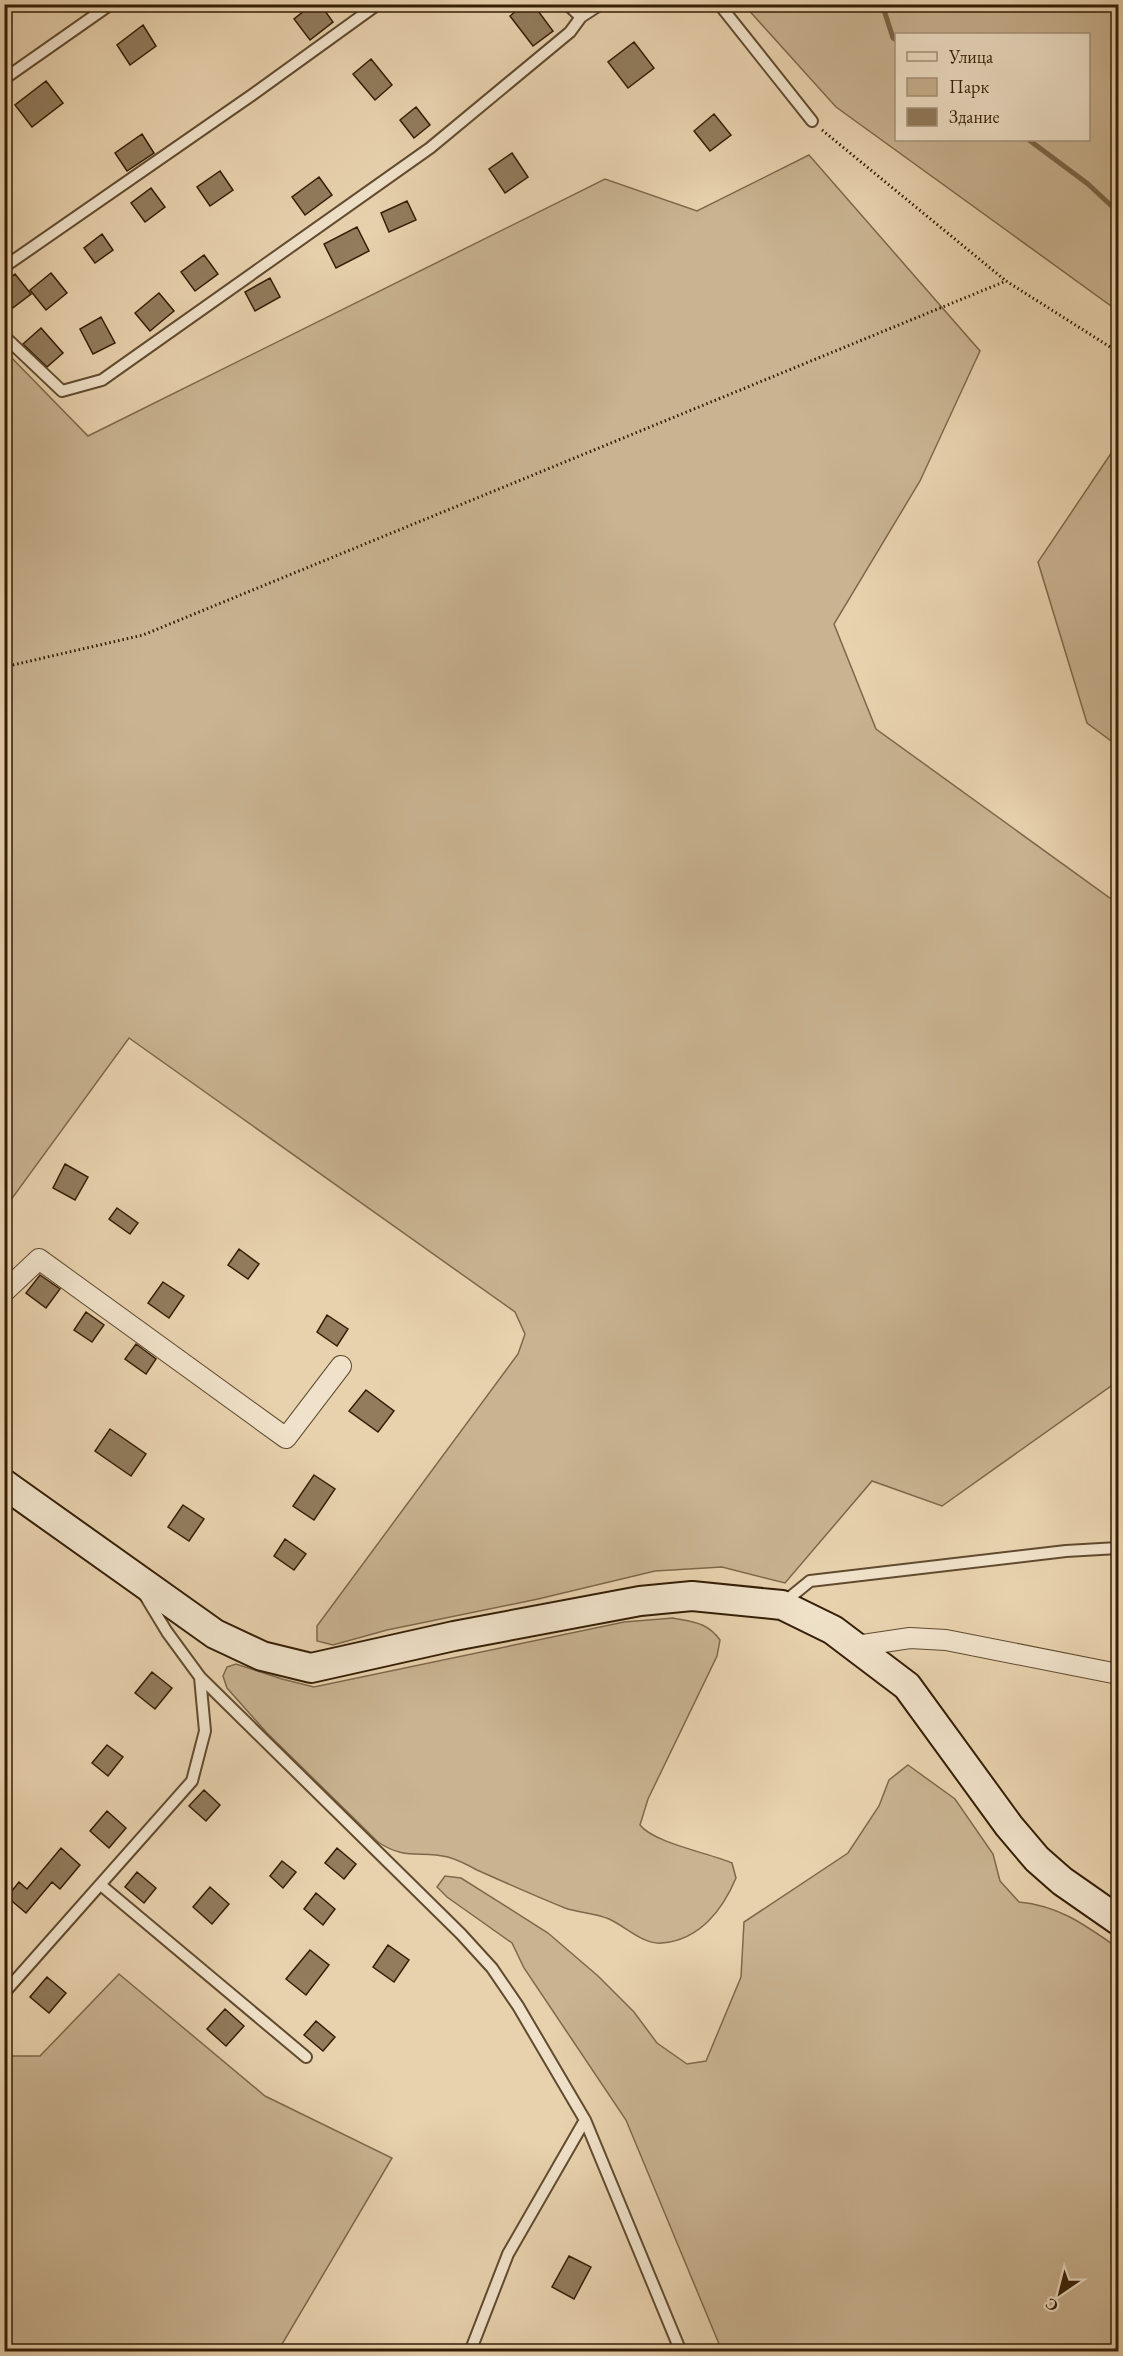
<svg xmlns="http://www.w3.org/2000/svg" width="1123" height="2356" viewBox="0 0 1123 2356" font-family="'EB Garamond',serif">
	<rect width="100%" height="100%" fill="#e8d2ae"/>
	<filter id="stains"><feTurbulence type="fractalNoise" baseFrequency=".00333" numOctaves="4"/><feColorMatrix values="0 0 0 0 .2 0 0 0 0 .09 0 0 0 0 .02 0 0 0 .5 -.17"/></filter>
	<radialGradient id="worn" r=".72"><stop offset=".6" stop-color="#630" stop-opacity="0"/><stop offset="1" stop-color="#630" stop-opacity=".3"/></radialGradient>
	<path fill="#c9b391" stroke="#7e684b" stroke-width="1.5" fill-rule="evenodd" d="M744,5H1118V311L836,107ZM896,34H1088V140H896Z
		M809,155L980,351L920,481L834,624L876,729L1118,904V1381L942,1506L872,1481L785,1583L722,1567L655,1571L538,1599L387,1630L333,1645L317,1641V1626L518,1354L525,1334L515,1312L129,1038L5,1208V351L88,436L605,179L697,211Z
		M1118,443V746L1087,723L1038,562Z
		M673,1618C693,1622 707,1622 720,1640L717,1656L648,1799L640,1825C654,1843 709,1853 732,1863L736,1878C723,1909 700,1940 662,1943C643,1945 625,1926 609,1919C595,1913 579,1913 565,1908C535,1896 506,1883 477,1870C468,1865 458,1860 448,1857C420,1850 406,1861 378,1842L267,1733L227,1688L223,1676L227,1667L236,1664L282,1679L314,1687L624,1622Z
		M908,1765L955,1799L993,1854L1000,1881L1019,1902C1060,1906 1085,1925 1118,1948V2351H722L626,2120L524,1968L512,1943L447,1897L437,1887L445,1876L461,1878L548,1933L598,1976L634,2012L657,2043L687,2064L706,2061L741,1977L744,1922L848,1853L879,1806L889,1780Z
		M119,1974L265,2096L392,2158L278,2351H5V2056H40Z"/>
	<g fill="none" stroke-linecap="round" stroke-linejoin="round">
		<path stroke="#7b6548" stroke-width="5" d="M882,4L893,38L896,40
			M1029,140L1088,184L1118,212"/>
	</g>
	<path fill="#927c5d" stroke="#341e05" stroke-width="1.5" d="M313,4H320L333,22L310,40L294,19Z
		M524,4H533L553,31L533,46L510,16Z
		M143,25L156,46L130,65L117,45Z
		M634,42L654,68L628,88L608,62Z
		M371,59L392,85L375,100L353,74Z
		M46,81L63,103L32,127L15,105Z
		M416,107L430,125L414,138L400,120Z
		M714,114L731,135L710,151L694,131Z
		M142,134L154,153L127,171L115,153Z
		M512,153L528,177L505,193L489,169Z
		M220,171L233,190L210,206L197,187Z
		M319,177L332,195L305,215L292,197Z
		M151,188L165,207L145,222L131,203Z
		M407,201L416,220L389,232L381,213Z
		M357,227L369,251L336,268L324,244Z
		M102,234L113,250L95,263L84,248Z
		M204,255L218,274L195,291L181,272Z
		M51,273L67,293L46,310L30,290Z
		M15,274L31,294L10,310L4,303V283Z
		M270,278L280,297L255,311L245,292Z
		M159,293L174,311L150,331L135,313Z
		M101,317L115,343L93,354L80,329Z
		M41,328L63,353L47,367L23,344Z
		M65,1164L88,1177L75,1200L53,1188Z
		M117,1208L138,1223L130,1234L109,1219Z
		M239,1249L259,1264L248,1279L228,1265Z
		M40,1275L60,1289L46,1308L26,1293Z
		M163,1282L184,1296L169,1318L148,1303Z
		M86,1312L104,1325L92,1342L74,1330Z
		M327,1315L348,1329L337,1346L317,1332Z
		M136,1344L156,1359L146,1374L125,1359Z
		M366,1390L394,1411L378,1432L349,1411Z
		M110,1429L146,1454L131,1476L95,1451Z
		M314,1475L335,1489L314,1520L293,1506Z
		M183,1505L204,1519L189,1541L168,1527Z
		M285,1539L306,1554L294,1570L274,1556Z
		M152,1672L172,1688L155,1709L135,1693Z
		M107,1745L123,1757L108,1776L92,1763Z
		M204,1790L220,1805L206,1821L189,1806Z
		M107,1811L126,1828L109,1848L90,1831Z
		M61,1848L80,1865L60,1889L52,1882L26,1913L7,1897L19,1882L27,1889Z
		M337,1848L356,1864L344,1879L325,1863Z
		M282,1861L296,1872L283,1888L270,1876Z
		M137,1872L156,1888L144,1903L125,1887Z
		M210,1887L229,1904L212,1924L193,1907Z
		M316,1893L335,1909L323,1925L304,1909Z
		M388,1945L409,1960L394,1982L373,1967Z
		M310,1950L329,1965L306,1995L286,1979Z
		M47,1977L66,1993L49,2013L30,1997Z
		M225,2009L244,2026L226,2046L207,2029Z
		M316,2021L335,2037L323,2051L304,2035Z
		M569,2256L591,2267L574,2299L552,2287Z"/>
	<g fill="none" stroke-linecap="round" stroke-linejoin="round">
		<defs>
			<path id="lane" d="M567,4L581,17
				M719,4L812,121
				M4,79L111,4
				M4,267L252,95L378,4
				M4,336L62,391L102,380L430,148L570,32L581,17L601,4
				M144,1594L167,1632L200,1677L461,1934L492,1968L518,2006L585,2120L681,2352
				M783,1603L810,1581L1066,1551L1118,1548
				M102,1886L306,2057
				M4,1993L192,1781L205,1731L200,1677
				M470,2352L508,2254L585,2120"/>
			<path id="street" d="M4,1292L39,1259L286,1438L341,1366
				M856,1646L910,1638L946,1640L1118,1674"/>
			<path id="secondary" d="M4,1484L215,1634L262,1656L311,1668L454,1636L640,1601L692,1596L782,1605L833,1630L907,1686L1009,1826L1037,1859L1062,1881L1118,1920"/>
		</defs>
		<use href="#lane" stroke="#614b2f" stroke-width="14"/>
		<use href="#street" stroke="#614b2f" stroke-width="22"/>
		<use href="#secondary" stroke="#341e05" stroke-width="32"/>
		<path stroke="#341e05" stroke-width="3" stroke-dasharray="1.5 3" stroke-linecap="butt" d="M822,130L1006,281
			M4,667L143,635L1006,281L1118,352"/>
		<use href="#lane" stroke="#f0e2ca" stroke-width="10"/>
		<use href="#street" stroke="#f0e2ca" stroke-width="20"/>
		<use href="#secondary" stroke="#f0e2ca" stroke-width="28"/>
	</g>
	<rect width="1123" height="2356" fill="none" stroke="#e8d2ae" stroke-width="24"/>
	<rect x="6" y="6" width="1111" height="2344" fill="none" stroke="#341e05" stroke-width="3"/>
	<rect x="12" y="12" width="1099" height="2332" fill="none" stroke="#341e05" stroke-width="1.5"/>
	<rect x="895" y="33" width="195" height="108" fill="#f0e2ca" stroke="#a5947b" stroke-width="1.5"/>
	<rect x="907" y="52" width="30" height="9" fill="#f0e2ca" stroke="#a5947b" stroke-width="1.5"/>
	<text x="949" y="63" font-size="18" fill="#341e05">Улица</text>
	<rect x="907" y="78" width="30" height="18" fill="#c9b391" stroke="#a5947b" stroke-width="1.5"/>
	<text x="949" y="93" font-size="18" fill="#341e05">Парк</text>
	<rect x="907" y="108" width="30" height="18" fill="#927c5d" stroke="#a5947b" stroke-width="1.5"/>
	<text x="949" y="123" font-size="18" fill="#341e05">Здание</text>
	<g transform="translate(1060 2293) rotate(215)" stroke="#f0e2ca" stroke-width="4.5" paint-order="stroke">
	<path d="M0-4.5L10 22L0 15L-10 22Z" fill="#341e05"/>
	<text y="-9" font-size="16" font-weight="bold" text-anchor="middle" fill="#341e05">С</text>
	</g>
	<rect width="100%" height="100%" filter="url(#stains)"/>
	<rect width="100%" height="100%" fill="url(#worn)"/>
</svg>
